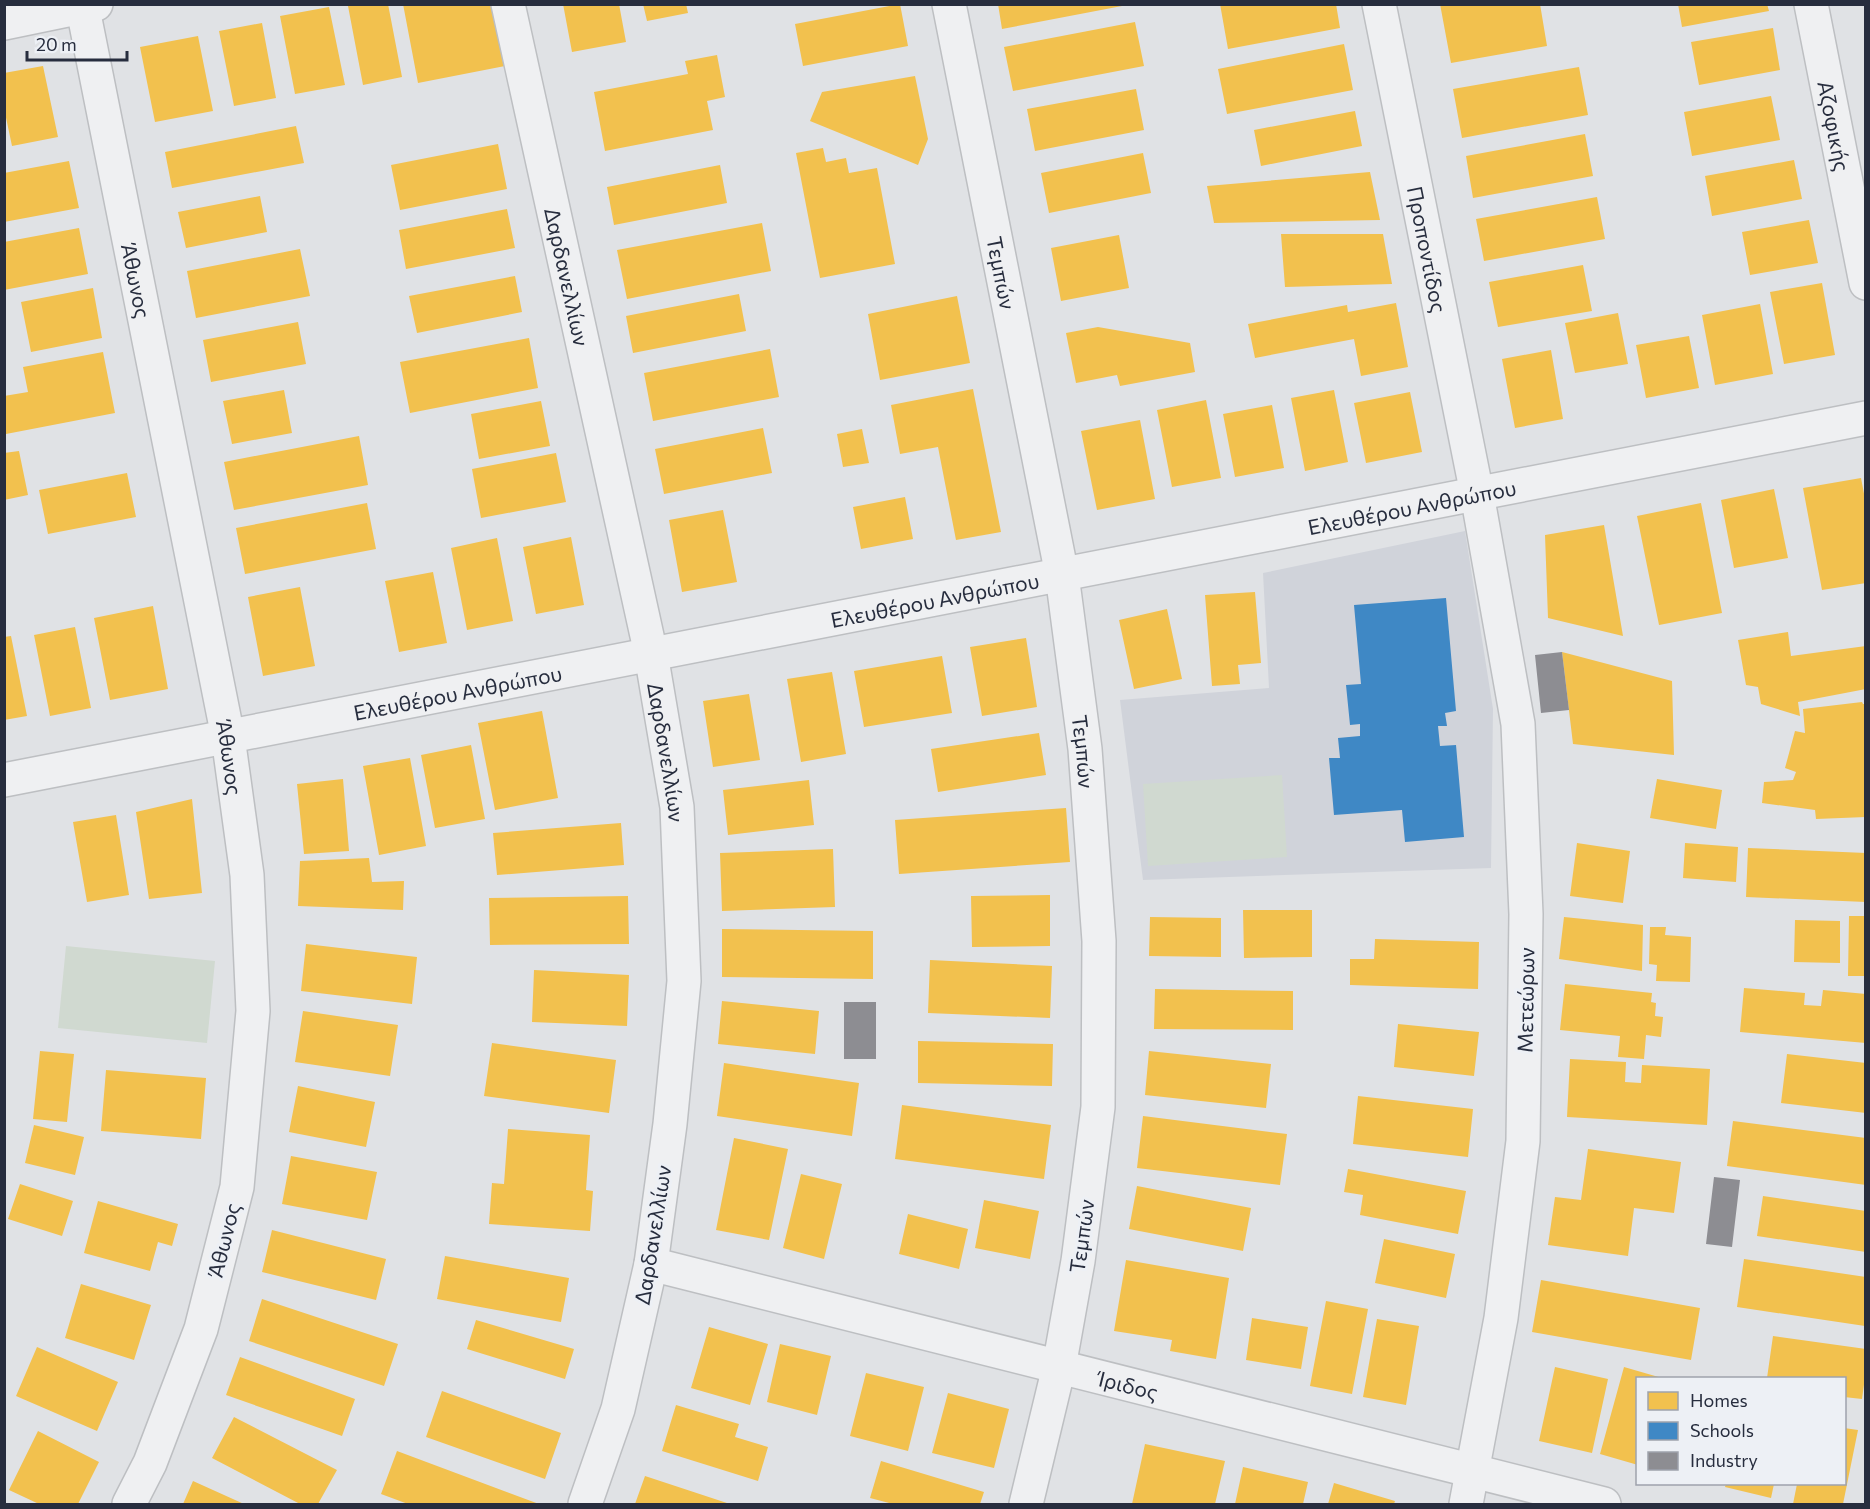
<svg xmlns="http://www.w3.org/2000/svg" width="1870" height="1509" viewBox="0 0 1870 1509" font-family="Commissioner,sans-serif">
	<rect width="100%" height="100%" fill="#e0e2e5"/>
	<path fill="#d0d3da" d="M1465,531L1493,709L1491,868L1143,880L1120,700L1269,688L1263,573Z"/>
	<path fill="#d0d9d0" d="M1282,775L1287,857L1148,866L1143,784Z
		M66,946L215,961L207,1043L58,1028Z"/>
	<path fill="#f2c14e" d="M357,4H388L402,77L363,85L348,6Z
		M403,4H493L505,66L418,83Z
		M563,4H619L626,42L572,52Z
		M643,4H686L688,13L647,21Z
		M900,4L908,46L803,66L795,24Z
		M998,4H1122V6L1002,29Z
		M1220,4H1336L1340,28L1228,49Z
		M1440,4H1540L1547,46L1451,63Z
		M1678,4H1767L1769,11L1682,27Z
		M329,7L345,85L295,94L280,16Z
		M1135,22L1144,66L1013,91L1004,47Z
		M262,23L276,98L234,106L219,31Z
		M1773,28L1780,70L1699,85L1691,42Z
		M198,36L213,111L155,122L140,47Z
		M1344,44L1353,90L1227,114L1218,69Z
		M717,55L725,97L707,101L713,130L605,151L594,92L688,74L685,61Z
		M43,66L58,137L12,146L4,108V73Z
		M1579,67L1588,115L1462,138L1453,89Z
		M915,76L928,139L918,165L810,121L822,92Z
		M1136,89L1144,130L1035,151L1027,109Z
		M1771,96L1780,140L1692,156L1684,112Z
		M1355,111L1362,146L1261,166L1254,130Z
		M296,126L304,163L172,188L165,152Z
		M1585,134L1593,176L1473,198L1466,156Z
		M498,144L507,189L400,210L391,165Z
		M823,148L826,162L846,158L849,173L877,168L895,264L820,278L796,153Z
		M1143,153L1151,193L1049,213L1041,173Z
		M1794,160L1802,199L1712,216L1705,176Z
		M69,161L79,208L4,222V173Z
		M720,165L727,203L614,225L607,187Z
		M1370,172L1380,220L1214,223L1207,186Z
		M260,196L267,232L186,248L178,212Z
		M1597,197L1605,239L1484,261L1476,219Z
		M507,209L515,248L406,269L399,230Z
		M1809,220L1818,263L1750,275L1742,232Z
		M762,223L771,271L627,299L617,250Z
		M79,228L88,274L4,290V242Z
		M1281,234H1383L1392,284L1285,287Z
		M1119,235L1129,288L1061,301L1051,248Z
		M300,249L310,296L196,318L187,271Z
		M1583,265L1592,311L1498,327L1489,282Z
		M515,276L522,312L417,333L409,296Z
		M1822,283L1835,355L1784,364L1770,292Z
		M93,288L102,338L31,352L21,302Z
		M739,294L746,331L633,353L626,316Z
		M957,296L970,363L880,380L868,314Z
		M1396,303L1408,367L1361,376L1354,339L1255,358L1248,324L1347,305L1348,312Z
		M1760,304L1773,374L1715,385L1702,315Z
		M1618,313L1628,364L1575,373L1565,323Z
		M298,322L306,364L211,382L203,340Z
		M1098,327L1190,343L1195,372L1120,386L1117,375L1076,383L1066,333Z
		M1689,336L1699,388L1646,398L1636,345Z
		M529,338L538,388L410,413L400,362Z
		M770,349L779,397L653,421L644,373Z
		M1551,350L1563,419L1515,428L1502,359Z
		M103,352L115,413L6,434L4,396L28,392L23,367Z
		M973,389L1001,532L956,540L938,447L900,454L891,405Z
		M284,390L292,433L232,444L223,401Z
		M1334,390L1348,462L1305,471L1291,398Z
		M1410,392L1422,452L1366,463L1354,403Z
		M1206,400L1221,478L1172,487L1157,410Z
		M541,401L550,446L479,459L471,414Z
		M1272,405L1284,468L1235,477L1223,414Z
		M1140,420L1155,499L1097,510L1081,431Z
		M763,428L772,473L664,494L655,449Z
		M862,429L869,463L843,467L837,434Z
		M359,436L368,485L234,510L224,462Z
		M19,451L28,495L4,500V453Z
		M556,453L566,502L481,518L472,469Z
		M127,473L136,517L48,534L39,490Z
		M1861,478L1866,504V583L1822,590L1803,488Z
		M1774,489L1788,558L1734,568L1721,500Z
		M905,497L913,539L861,549L853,507Z
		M367,503L376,549L245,574L236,528Z
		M1701,503L1722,613L1659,625L1637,516Z
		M723,510L737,582L682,592L669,520Z
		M1604,525L1623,636L1548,618L1545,535Z
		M571,537L584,605L536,614L523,547Z
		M497,538L513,621L467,630L451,548Z
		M433,572L447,643L399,652L385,581Z
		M300,587L315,666L263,676L248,597Z
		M1255,592L1261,663L1238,665L1240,684L1212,686L1205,595Z
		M153,606L168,689L110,700L94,618Z
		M1167,609L1182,679L1134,689L1119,620Z
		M75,627L91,708L50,716L34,635Z
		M1788,632L1791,656L1866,646V689L1798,702L1800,716L1761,704L1758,687L1746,685L1738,640Z
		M11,636L27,716L4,720V637Z
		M1026,638L1037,707L982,716L970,647Z
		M1562,652L1672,681L1674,755L1573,744Z
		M942,656L952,713L864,727L854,671Z
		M832,672L846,754L801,762L787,679Z
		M749,694L760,760L713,767L703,701Z
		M1862,702L1863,704H1866V817L1816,819L1815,810L1762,803L1764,782L1793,780L1796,772L1785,768L1795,731L1805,733L1803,709Z
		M542,711L558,798L495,810L478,723Z
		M1039,733L1046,775L938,792L931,749Z
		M471,745L485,819L435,828L421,755Z
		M410,758L426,846L379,855L363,766Z
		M343,779L349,851L304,854L297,784Z
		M1657,779L1722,790L1716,829L1650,818Z
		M809,780L814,825L728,835L723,790Z
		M192,799L202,893L149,899L136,812Z
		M1066,808L1070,862L899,874L895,820Z
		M116,815L129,895L87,902L73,822Z
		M621,823L624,865L497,875L493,833Z
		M1577,843L1630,851L1623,903L1570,896Z
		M1685,843L1738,847L1736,882L1683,878Z
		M1748,848L1866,853V902L1746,897Z
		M833,849L835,907L722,911L720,853Z
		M369,858L372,882L404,881L403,910L298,906L300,861Z
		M1050,895V946L972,947L971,896Z
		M628,896L629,944L490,945L489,898Z
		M1243,910H1312V957L1244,958Z
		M1849,916H1866V976H1848Z
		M1150,917L1221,918V957L1149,956Z
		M1564,917L1643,925L1642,971L1559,959Z
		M1795,920L1840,921V963L1794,962Z
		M1650,927H1666L1665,935L1691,937L1690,982L1656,981L1657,965L1649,964Z
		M722,929L873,931V979L722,977Z
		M1375,939L1479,942L1478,989L1350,985V959H1374Z
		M306,944L417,957L412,1004L301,991Z
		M930,960L1052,966L1050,1018L928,1013Z
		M534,970L629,975L627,1026L532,1022Z
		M1565,984L1652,993L1651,1002L1656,1003L1655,1016L1663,1017L1661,1037L1646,1035L1644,1059L1618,1057L1620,1036L1560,1030Z
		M1744,988L1805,993L1804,1005L1821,1006L1823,990L1866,994V1043L1740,1032Z
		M1155,989L1293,991V1030L1154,1029Z
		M722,1001L819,1011L815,1054L718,1044Z
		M303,1011L398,1025L390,1076L295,1062Z
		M1398,1024L1479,1032L1474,1076L1394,1067Z
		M918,1041L1053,1044L1052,1086L918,1083Z
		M492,1043L616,1060L609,1113L484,1096Z
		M40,1051L74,1054L67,1122L33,1119Z
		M1149,1051L1271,1064L1266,1108L1145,1095Z
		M1787,1054L1866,1063V1113L1781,1103Z
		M1570,1059L1626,1062L1625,1082L1641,1083L1642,1065L1710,1069L1707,1125L1567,1117Z
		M724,1063L859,1083L852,1136L717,1116Z
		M106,1070L206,1078L201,1139L101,1131Z
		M298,1086L375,1102L366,1147L289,1132Z
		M1358,1096L1473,1109L1468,1157L1353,1144Z
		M902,1105L1051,1125L1044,1179L895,1159Z
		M1143,1116L1287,1134L1280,1185L1137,1168Z
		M1733,1121L1866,1138V1185L1727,1166Z
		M34,1125L84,1137L75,1175L25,1163Z
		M508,1129L590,1135L586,1190L593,1191L590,1231L489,1224L492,1183L504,1184Z
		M734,1138L788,1149L769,1240L716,1230Z
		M1588,1149L1681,1162L1674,1213L1634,1208L1628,1256L1548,1245L1555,1197L1581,1200Z
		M291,1156L377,1172L367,1220L282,1204Z
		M1348,1169L1466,1191L1458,1234L1360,1215L1363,1195L1344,1192Z
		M801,1174L842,1184L824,1259L783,1248Z
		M20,1184L73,1201L62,1236L8,1219Z
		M1137,1186L1251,1208L1243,1251L1129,1229Z
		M1763,1196L1866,1211V1252L1757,1236Z
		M984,1200L1039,1211L1030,1259L975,1248Z
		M98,1201L178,1224L172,1246L158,1242L150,1271L84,1253Z
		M908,1214L968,1229L959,1269L899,1254Z
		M272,1230L386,1259L376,1300L262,1272Z
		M1384,1239L1455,1254L1446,1298L1375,1283Z
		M445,1256L569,1278L561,1322L437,1299Z
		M1744,1259L1866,1277L1865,1326L1737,1307Z
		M1126,1260L1229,1278L1216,1359L1170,1351L1172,1340L1114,1331Z
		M1541,1280L1700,1308L1691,1360L1532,1332Z
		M81,1284L151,1305L134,1360L65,1338Z
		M262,1299L398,1344L384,1386L249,1341Z
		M1326,1301L1368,1309L1352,1394L1310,1386Z
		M1252,1318L1308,1327L1301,1369L1246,1360Z
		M1377,1319L1419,1326L1406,1405L1363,1397Z
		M476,1320L574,1349L565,1379L467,1349Z
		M709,1327L768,1344L750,1405L691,1388Z
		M1773,1336L1866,1349V1370L1862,1399L1844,1397V1378H1767Z
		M780,1344L831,1356L817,1415L767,1402Z
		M37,1347L118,1382L97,1431L16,1396Z
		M240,1357L355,1399L342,1436L226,1395Z
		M1555,1367L1608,1379L1592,1453L1539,1441Z
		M1624,1367L1662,1378H1638V1465L1600,1454Z
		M866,1373L924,1387L908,1451L850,1436Z
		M442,1391L561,1433L545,1479L426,1437Z
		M948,1393L1009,1409L994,1468L932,1453Z
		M676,1405L739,1424L735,1437L768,1447L758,1481L662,1451Z
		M234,1417L337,1470L318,1504H300L212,1458Z
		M1844,1428L1858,1430L1843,1504H1793L1797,1484H1844Z
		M38,1431L99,1462L78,1504H39L9,1490Z
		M1145,1444L1225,1461L1215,1504H1132Z
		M397,1451L539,1504H408L381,1494Z
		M881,1461L984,1492L980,1504H893L870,1498Z
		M1243,1467L1308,1482L1303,1504H1235Z
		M645,1476L730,1504H635Z
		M193,1481L244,1504H183Z
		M1334,1483L1395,1501L1394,1504H1328Z
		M1726,1484H1774L1771,1498L1725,1487Z"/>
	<path fill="#3f88c5" d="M1446,598L1456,711L1445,713L1447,726H1438L1440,746L1456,745L1464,837L1405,842L1402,810L1334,815L1329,758H1340L1338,738L1360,736V724L1350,725L1346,685L1361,684L1354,605Z"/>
	<path fill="#8d8d92" d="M1562,652L1569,710L1541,713L1535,655Z
		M844,1002H876V1059H844Z
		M1714,1177L1740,1180L1732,1247L1706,1244Z"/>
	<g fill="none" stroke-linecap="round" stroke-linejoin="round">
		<defs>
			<g id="minor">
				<path id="s1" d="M82,4L228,737L247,875L253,1011L237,1187L201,1329L150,1463L129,1504"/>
				<path id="s2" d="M508,4L651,654L677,807L684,981L670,1124L651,1264L618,1409L585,1504"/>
				<path id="s3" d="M949,4L1062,575L1085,749L1099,941L1098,1107L1078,1261L1059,1367L1026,1504"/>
				<path id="s4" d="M1379,4L1477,494L1518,724L1526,914L1523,1141L1501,1318L1466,1504"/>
				<path id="s5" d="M1811,4L1866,283"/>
				<path d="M4,23L96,4"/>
				<path id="s6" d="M4,780L1866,418"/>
				<path id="s7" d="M651,1264L1604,1504"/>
			</g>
		</defs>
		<use href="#minor" stroke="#bdbfc2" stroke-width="36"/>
		<use href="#minor" stroke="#eff0f2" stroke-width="33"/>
	</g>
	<g text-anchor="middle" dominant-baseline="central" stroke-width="6" stroke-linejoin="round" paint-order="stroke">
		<g font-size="21" fill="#272d3e" stroke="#edf0f5">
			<text stroke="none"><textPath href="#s5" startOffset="124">Αζοφικής</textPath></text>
			<text stroke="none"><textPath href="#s4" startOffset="250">Προποντίδος</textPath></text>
			<text stroke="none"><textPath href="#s3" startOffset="274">Τεμπών</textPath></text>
			<text stroke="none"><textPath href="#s2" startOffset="279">Δαρδανελλίων</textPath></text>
			<text stroke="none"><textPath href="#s1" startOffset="282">Άθωνος</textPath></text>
			<text stroke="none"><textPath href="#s6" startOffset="1434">Ελευθέρου Ανθρώπου</textPath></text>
			<text stroke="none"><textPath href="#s6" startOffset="948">Ελευθέρου Ανθρώπου</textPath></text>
			<text stroke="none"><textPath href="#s6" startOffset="462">Ελευθέρου Ανθρώπου</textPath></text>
			<text stroke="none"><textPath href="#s2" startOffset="765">Δαρδανελλίων</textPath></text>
			<text stroke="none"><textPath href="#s3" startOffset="760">Τεμπών</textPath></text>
			<text stroke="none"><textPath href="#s1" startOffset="768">Άθωνος</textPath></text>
			<text transform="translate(1525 1000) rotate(-89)">Μετεώρων</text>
			<text transform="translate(652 1235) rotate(-81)">Δαρδανελλίων</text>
			<text transform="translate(1081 1236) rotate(-82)">Τεμπών</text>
			<text transform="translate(223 1240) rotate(-76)">Άθωνος</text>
			<text stroke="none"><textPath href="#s7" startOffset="492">Ίριδος</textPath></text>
		</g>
	</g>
	<rect width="1870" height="1509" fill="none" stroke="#272d3e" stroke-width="12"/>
	<rect x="1636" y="1377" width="210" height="108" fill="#edf0f5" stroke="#9ea2ac" stroke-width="1.5"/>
	<rect x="1648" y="1392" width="30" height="18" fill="#f2c14e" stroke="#9ea2ac" stroke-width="1.5"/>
	<text x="1690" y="1407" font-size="18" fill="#272d3e">Homes</text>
	<rect x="1648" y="1422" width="30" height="18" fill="#3f88c5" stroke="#9ea2ac" stroke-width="1.5"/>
	<text x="1690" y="1437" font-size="18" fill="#272d3e">Schools</text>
	<rect x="1648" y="1452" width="30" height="18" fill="#8d8d92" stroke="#9ea2ac" stroke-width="1.5"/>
	<text x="1690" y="1467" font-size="18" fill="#272d3e">Industry</text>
	<path d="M27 51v9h100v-9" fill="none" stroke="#272d3e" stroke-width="3"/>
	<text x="36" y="51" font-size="18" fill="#272d3e" stroke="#edf0f5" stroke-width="4.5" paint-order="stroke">20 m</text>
</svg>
